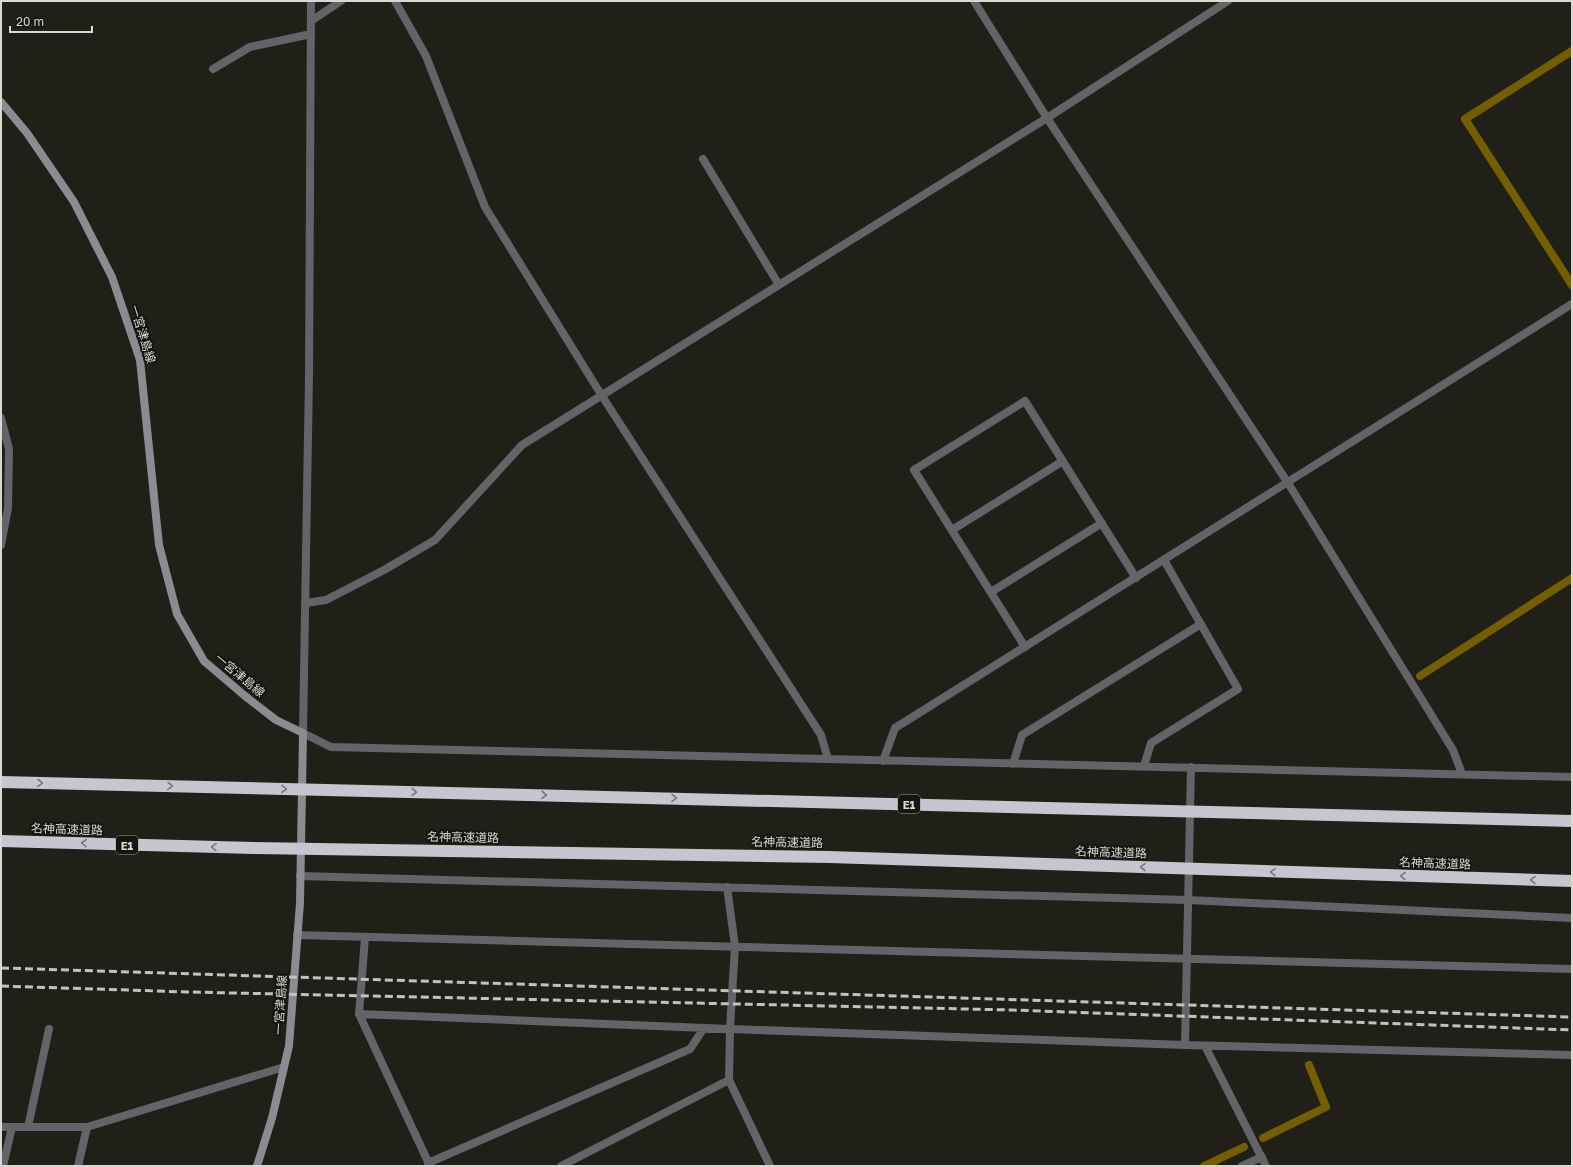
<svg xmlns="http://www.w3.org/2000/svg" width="1573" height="1167" viewBox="0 0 1573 1167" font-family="'Golos Text','Noto Sans JP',sans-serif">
	<rect width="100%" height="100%" fill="#201f18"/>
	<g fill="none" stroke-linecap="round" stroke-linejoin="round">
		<path stroke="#735f00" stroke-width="8" d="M1572,51L1465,119L1572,285
			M1420,676L1572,578
			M1263,1138L1326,1107L1309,1065
			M1204,1166L1244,1147"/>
		<path stroke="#646367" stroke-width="8" d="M311,1L309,376L303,733L331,747L1572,777
			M395,1L426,56L485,207L602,396L821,735L828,759
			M974,1L1047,118L1288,483L1453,750L1462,774
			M311,21L341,1
			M213,69L250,47L311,34
			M703,159L779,285
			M1,418L9,449L8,508L1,545
			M952,530L1063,461
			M991,592L1102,523
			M306,603L326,600L384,570L435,540L522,445L1047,118L1228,1
			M1025,647L914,470L1025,401L1136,578
			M883,761L895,728L1572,304
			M1013,764L1022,735L1201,624
			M1144,766L1151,743L1238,689L1164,560
			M300,876L1188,900L1572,918
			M727,887L735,946L730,1029L729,1080L770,1166
			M297,935L1572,969
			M359,1014L365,937
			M1185,1045L1191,767
			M1205,1046L1266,1166
			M1,1127H87L78,1166
			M28,1127L49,1029
			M87,1127L284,1067
			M428,1163L690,1049L704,1028
			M3,1166L12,1127
			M430,1166L359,1014L730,1029L1185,1045L1572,1055
			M561,1166L729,1080
			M1242,1166L1262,1157"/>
		<path stroke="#8c8b91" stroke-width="8" d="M1,102L27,133L74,202L112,277L140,360L159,545L177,614L204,661L245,696L276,720L303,733L300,903L289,1046L272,1118L257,1166"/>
		<path stroke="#c7c5cf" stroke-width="12" d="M1,782L245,788
			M1,841L253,848"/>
		<path stroke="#c3c2bd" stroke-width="3" stroke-dasharray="8 4" stroke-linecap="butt" d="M1,968L1572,1017
			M1,986L188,992L1012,1010L1572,1030"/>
		<path stroke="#c7c5cf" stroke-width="12" d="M245,788L1572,821
			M253,848L829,857L1572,881"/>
	</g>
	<defs><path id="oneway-chevron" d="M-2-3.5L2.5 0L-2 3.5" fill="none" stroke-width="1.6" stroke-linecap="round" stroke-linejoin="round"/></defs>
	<g stroke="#787679">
		<use href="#oneway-chevron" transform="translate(40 783) rotate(2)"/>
		<use href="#oneway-chevron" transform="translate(170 786) rotate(2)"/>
		<use href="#oneway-chevron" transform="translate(284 789) rotate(1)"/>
		<use href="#oneway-chevron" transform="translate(414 792) rotate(1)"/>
		<use href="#oneway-chevron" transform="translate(544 795) rotate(1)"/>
		<use href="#oneway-chevron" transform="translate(674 798) rotate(1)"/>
		<use href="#oneway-chevron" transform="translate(84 843) rotate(-178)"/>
		<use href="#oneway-chevron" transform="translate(214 847) rotate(-178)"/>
		<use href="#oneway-chevron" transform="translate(1143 867) rotate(-178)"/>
		<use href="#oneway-chevron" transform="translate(1273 872) rotate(-178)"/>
		<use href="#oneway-chevron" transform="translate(1403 876) rotate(-178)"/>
		<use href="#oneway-chevron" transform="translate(1533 880) rotate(-179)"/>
	</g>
	<g text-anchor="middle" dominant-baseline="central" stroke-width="4" stroke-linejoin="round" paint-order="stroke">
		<g fill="#17150f" stroke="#9f9e98" stroke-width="1">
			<rect x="898" y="795" width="22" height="18" rx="3"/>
			<rect x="116" y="836" width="22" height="18" rx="3"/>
		</g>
		<g font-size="11" font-weight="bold" fill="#d9d8d3">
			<text x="909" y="804">E1</text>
			<text x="127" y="845">E1</text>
		</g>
		<g font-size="12" fill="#d9d8d3" stroke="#17150f">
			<text transform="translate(143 334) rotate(73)">一宮津島線</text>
			<text transform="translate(240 675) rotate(40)">一宮津島線</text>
			<text transform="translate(67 829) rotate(2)">名神高速道路</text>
			<text transform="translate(463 837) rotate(1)">名神高速道路</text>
			<text transform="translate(787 842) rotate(1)">名神高速道路</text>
			<text transform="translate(1111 852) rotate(2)">名神高速道路</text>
			<text transform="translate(1435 863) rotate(2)">名神高速道路</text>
			<text transform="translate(280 1005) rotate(-86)">一宮津島線</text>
		</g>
	</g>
	<rect width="1573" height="1167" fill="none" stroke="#d9d8d3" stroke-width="4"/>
	<path d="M10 26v6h82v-6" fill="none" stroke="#d9d8d3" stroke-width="2"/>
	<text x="16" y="26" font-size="12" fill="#d9d8d3" stroke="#17150f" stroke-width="3" paint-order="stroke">20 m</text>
</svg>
